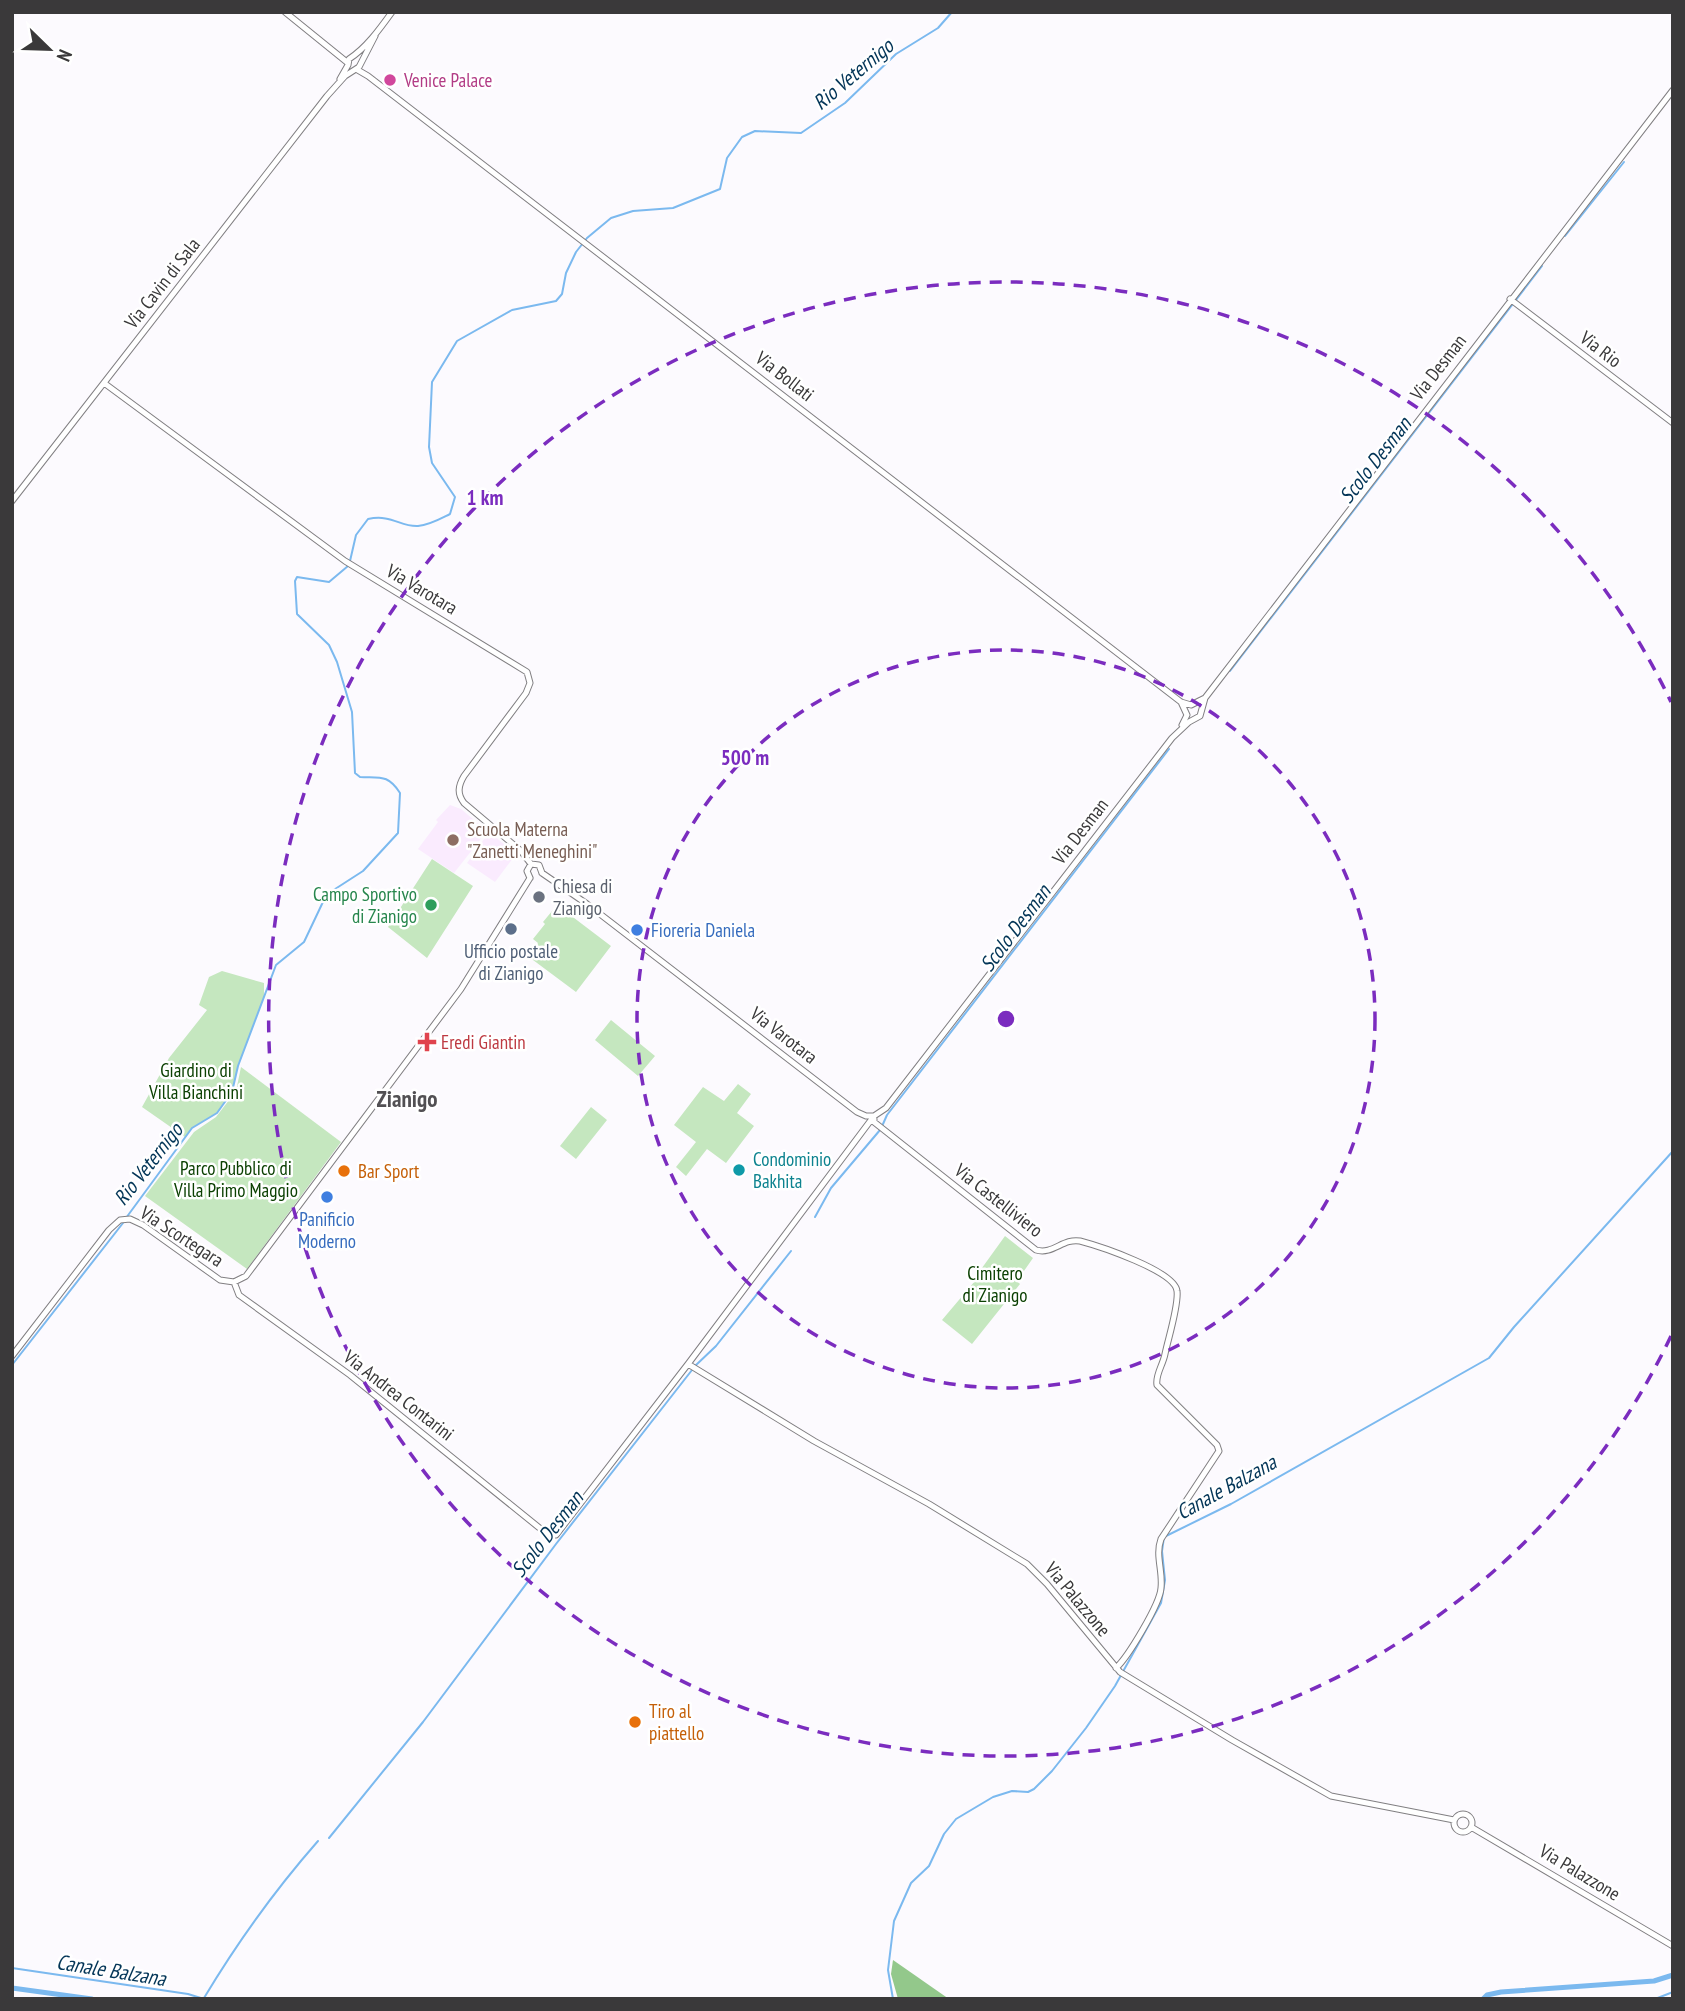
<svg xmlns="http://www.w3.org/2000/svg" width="1685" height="2011" viewBox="0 0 1685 2011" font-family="'PT Sans Narrow',sans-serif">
	<rect width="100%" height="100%" fill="#fcfafe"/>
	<path fill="#faebfe" d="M450,805L461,809L487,831L454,873L418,849L438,822L436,820Z
		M489,832L516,854L495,882L467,863Z"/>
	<path fill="#c5e7bf" d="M432,859L473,886L427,958L388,927Z
		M557,905L611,946L576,992L529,957L538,943L533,939L545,924L543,922Z
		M222,971L264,983V997L238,1066L232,1092L217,1113L192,1128L185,1137L142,1107L169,1058L207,1010L199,1005L209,977Z
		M611,1020L655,1056L638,1076L595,1040Z
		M241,1067L341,1142L247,1269L145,1196L194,1132L216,1117L236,1091Z
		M738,1084L751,1094L737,1113L754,1126L726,1163L707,1149L686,1176L676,1167L696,1142L674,1125L703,1087L724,1101Z
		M591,1107L607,1120L576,1159L560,1146Z
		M1005,1236L1033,1258L1017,1281L1020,1284L972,1344L942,1320L975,1281L974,1279Z"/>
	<path fill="#93c88b" d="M893,1960L949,1999H898L891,1974Z"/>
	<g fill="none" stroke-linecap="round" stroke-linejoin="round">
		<path stroke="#7bb9ef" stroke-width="2" d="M1565,236L1624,162
			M350,561L356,535L368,519C392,514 400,527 418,526C430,525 440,519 450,514L455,497L432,463L429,447L432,382L457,341L512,310L556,301L562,294L566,273L576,252L587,238L611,218L633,211L673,208L720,189L727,158L742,137L755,131L801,133L845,103L896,54L938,28L952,12
			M1230,671L1542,266
			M883,1124L887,1115L1169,749
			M815,1217L831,1188L880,1130
			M126,1218L192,1128L217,1113L232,1092L238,1066L276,965L304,942L322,904L332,891L363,871L398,833L400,793C388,774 380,778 360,777L355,773L352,712L337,662L329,645L297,614L295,581L297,577L329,582L348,566
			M12,1365L123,1223
			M695,1366L716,1346L791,1251
			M329,1838L423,1722L556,1544L692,1370
			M12,1968L188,1994L204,1999
			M204,1998C237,1943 275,1890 318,1841
			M893,1999L888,1970L894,1921L911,1883L929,1866L944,1834L956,1819L993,1797L1012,1791L1028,1792L1034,1789L1052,1771L1086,1728L1115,1686L1161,1603L1165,1580L1162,1551L1164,1537L1231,1504L1489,1358L1514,1327L1673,1151
			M1655,1999L1673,1992"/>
		<path stroke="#7bb9ef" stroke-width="5" d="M12,1988L92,1999
			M1483,1999L1487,1995L1501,1992L1654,1981L1673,1975"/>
		<defs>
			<path id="secondary" d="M285,12L348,63
				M356,69L368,76L1181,702L1191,705L1205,698L1673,90
				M340,79L348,65L349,59C366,48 379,30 392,12
				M1510,299L1673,423
				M104,383L345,561L527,672L530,683L526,693L464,776C458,786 457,794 464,803L521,851L531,864
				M12,501L327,96L345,76L359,67L375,36
				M1181,702L1187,715L1182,725
				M542,873L587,904L857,1112L866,1116H874
				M530,878L527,871L531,864L539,865L542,873
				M874,1119V1122L1036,1250C1053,1255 1063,1238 1080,1241C1099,1246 1175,1271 1177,1291C1179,1305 1168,1339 1165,1354C1163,1365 1155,1375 1157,1385L1217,1445L1219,1451L1161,1539C1155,1555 1163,1571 1161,1588C1160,1604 1128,1657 1116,1668
				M234,1282L239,1295L350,1375L547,1534L556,1535L688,1364L874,1116L886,1108L1172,738L1189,722L1200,716L1205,698
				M12,1356L109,1230L120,1220L130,1219L143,1225L220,1280L234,1282L246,1276L461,989L530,878
				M688,1364L814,1441L929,1504L1027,1564L1047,1584L1120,1672L1232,1740L1331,1796L1454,1820
				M1454 1823a9 9 0 1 1 18 0a9 9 0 1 1-18 0Z
				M1471,1827L1673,1946"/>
		</defs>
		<use href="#secondary" stroke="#817f82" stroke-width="7"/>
		<use href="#secondary" stroke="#fff" stroke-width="5"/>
	</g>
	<g fill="none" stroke="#7b2cbf" stroke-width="3.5" stroke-dasharray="12 9">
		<circle cx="1006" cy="1019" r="369"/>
		<path d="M1671 1336A737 737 0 1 1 1671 702"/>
	</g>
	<circle fill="#d1479c" stroke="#fff" stroke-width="2.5" cx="390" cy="80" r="7"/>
	<circle fill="#8d6e63" stroke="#fff" stroke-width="2.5" cx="453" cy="840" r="7"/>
	<circle fill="#6b7280" stroke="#fff" stroke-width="2.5" cx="539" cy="897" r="7"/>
	<circle fill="#2e9e5b" stroke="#fff" stroke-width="2.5" cx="431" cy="905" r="7"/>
	<circle fill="#5c6f8a" stroke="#fff" stroke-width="2.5" cx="511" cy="929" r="7"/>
	<g fill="#3f7fe0" stroke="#fff" stroke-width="2.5">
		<circle cx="637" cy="930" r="7"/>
		<circle cx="327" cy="1197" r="7"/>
	</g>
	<path fill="#e0444e" stroke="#fff" stroke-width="2.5" d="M423.5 1031.5h7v7h7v7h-7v7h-7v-7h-7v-7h7z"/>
	<circle fill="#0f9aa8" stroke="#fff" stroke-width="2.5" cx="739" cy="1170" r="7"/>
	<g fill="#e8710a" stroke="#fff" stroke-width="2.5">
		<circle cx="344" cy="1171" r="7"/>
		<circle cx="635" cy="1722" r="7"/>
	</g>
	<g text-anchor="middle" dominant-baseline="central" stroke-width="5" stroke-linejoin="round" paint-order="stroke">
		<g font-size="19" fill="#b23c85" stroke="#fff" text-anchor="start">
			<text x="404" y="80">Venice Palace</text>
		</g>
		<g font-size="19" fill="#3a393a" stroke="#fff">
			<text transform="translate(162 283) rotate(-52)">Via Cavin di Sala</text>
			<text transform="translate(1601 349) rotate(37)">Via Rio</text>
			<text transform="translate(1438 367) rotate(-52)">Via Desman</text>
			<text transform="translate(785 376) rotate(38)">Via Bollati</text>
			<text transform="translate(422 589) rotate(31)">Via Varotara</text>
			<text transform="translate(1080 831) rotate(-52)">Via Desman</text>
			<text transform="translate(784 1035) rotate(38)">Via Varotara</text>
			<text transform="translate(999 1200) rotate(38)">Via Castelliviero</text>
			<text transform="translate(182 1236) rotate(33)">Via Scortegara</text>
			<text transform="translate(399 1395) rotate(38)">Via Andrea Contarini</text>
			<text transform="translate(1078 1599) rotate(50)">Via Palazzone</text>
			<text transform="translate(1580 1872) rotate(31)">Via Palazzone</text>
		</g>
		<g font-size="19" fill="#785e54" stroke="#fff" text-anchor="start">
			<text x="467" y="829">Scuola Materna<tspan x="467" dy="22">"Zanetti Meneghini"</tspan></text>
		</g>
		<g font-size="19" fill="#5b616d" stroke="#fff" text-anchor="start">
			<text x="553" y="886">Chiesa di<tspan x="553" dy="22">Zianigo</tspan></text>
		</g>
		<g font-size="19" fill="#27864d" stroke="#fff" text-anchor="end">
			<text x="417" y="894">Campo Sportivo<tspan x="417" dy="22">di Zianigo</tspan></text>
		</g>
		<g font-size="19" fill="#366cbe" stroke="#fff" text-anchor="start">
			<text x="651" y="930">Fioreria Daniela</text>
			<text x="327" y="1219" text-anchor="middle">Panificio<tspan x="327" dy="22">Moderno</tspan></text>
		</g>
		<g font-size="19" fill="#4e5e75" stroke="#fff">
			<text x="511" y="951">Ufficio postale<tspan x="511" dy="22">di Zianigo</tspan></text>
		</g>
		<g font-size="19" fill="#be3a42" stroke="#fff" text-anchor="start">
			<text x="441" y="1042">Eredi Giantin</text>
		</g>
		<g font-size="19" fill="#0b4002" stroke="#fff">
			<text x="196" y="1070">Giardino di<tspan x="196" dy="22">Villa Bianchini</tspan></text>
			<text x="236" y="1168">Parco Pubblico di<tspan x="236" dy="22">Villa Primo Maggio</tspan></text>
			<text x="995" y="1273">Cimitero<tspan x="995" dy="22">di Zianigo</tspan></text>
		</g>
		<g font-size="19" fill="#0d838f" stroke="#fff" text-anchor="start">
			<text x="753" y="1159">Condominio<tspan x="753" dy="22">Bakhita</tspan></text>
		</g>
		<g font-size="19" fill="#c56008" stroke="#fff" text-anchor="start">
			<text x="358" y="1171">Bar Sport</text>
			<text x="649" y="1711">Tiro al<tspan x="649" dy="22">piattello</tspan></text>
		</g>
		<g font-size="21" font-style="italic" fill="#033557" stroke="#fff">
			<text transform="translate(853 74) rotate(-40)">Rio Veternigo</text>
			<text transform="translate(1375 460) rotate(-52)">Scolo Desman</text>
			<text transform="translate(1015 928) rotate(-53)">Scolo Desman</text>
			<text transform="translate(148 1164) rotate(-52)">Rio Veternigo</text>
			<text transform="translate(1226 1487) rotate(-29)">Canale Balzana</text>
			<text transform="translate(547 1534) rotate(-52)">Scolo Desman</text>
			<text transform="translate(111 1970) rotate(9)">Canale Balzana</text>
		</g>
		<g font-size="23" font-weight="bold" fill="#525053" stroke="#fff">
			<text x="407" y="1098">Zianigo</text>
		</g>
	</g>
	<circle cx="1006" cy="1019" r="10" fill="#7b2cbf" stroke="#fff" stroke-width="3.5"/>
	<g font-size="21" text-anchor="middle" font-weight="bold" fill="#7b2cbf" stroke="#fff" stroke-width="5" stroke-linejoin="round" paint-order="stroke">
		<text x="485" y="505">1 km</text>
		<text x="745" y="765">500 m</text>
	</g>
	<rect width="1685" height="2011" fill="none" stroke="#3a393a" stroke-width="28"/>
	<g transform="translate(49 49) rotate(113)" stroke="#ffffff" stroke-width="5" paint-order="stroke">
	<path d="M0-5L12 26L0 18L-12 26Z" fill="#3a393a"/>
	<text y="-10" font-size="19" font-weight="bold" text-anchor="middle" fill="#3a393a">N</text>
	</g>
</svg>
